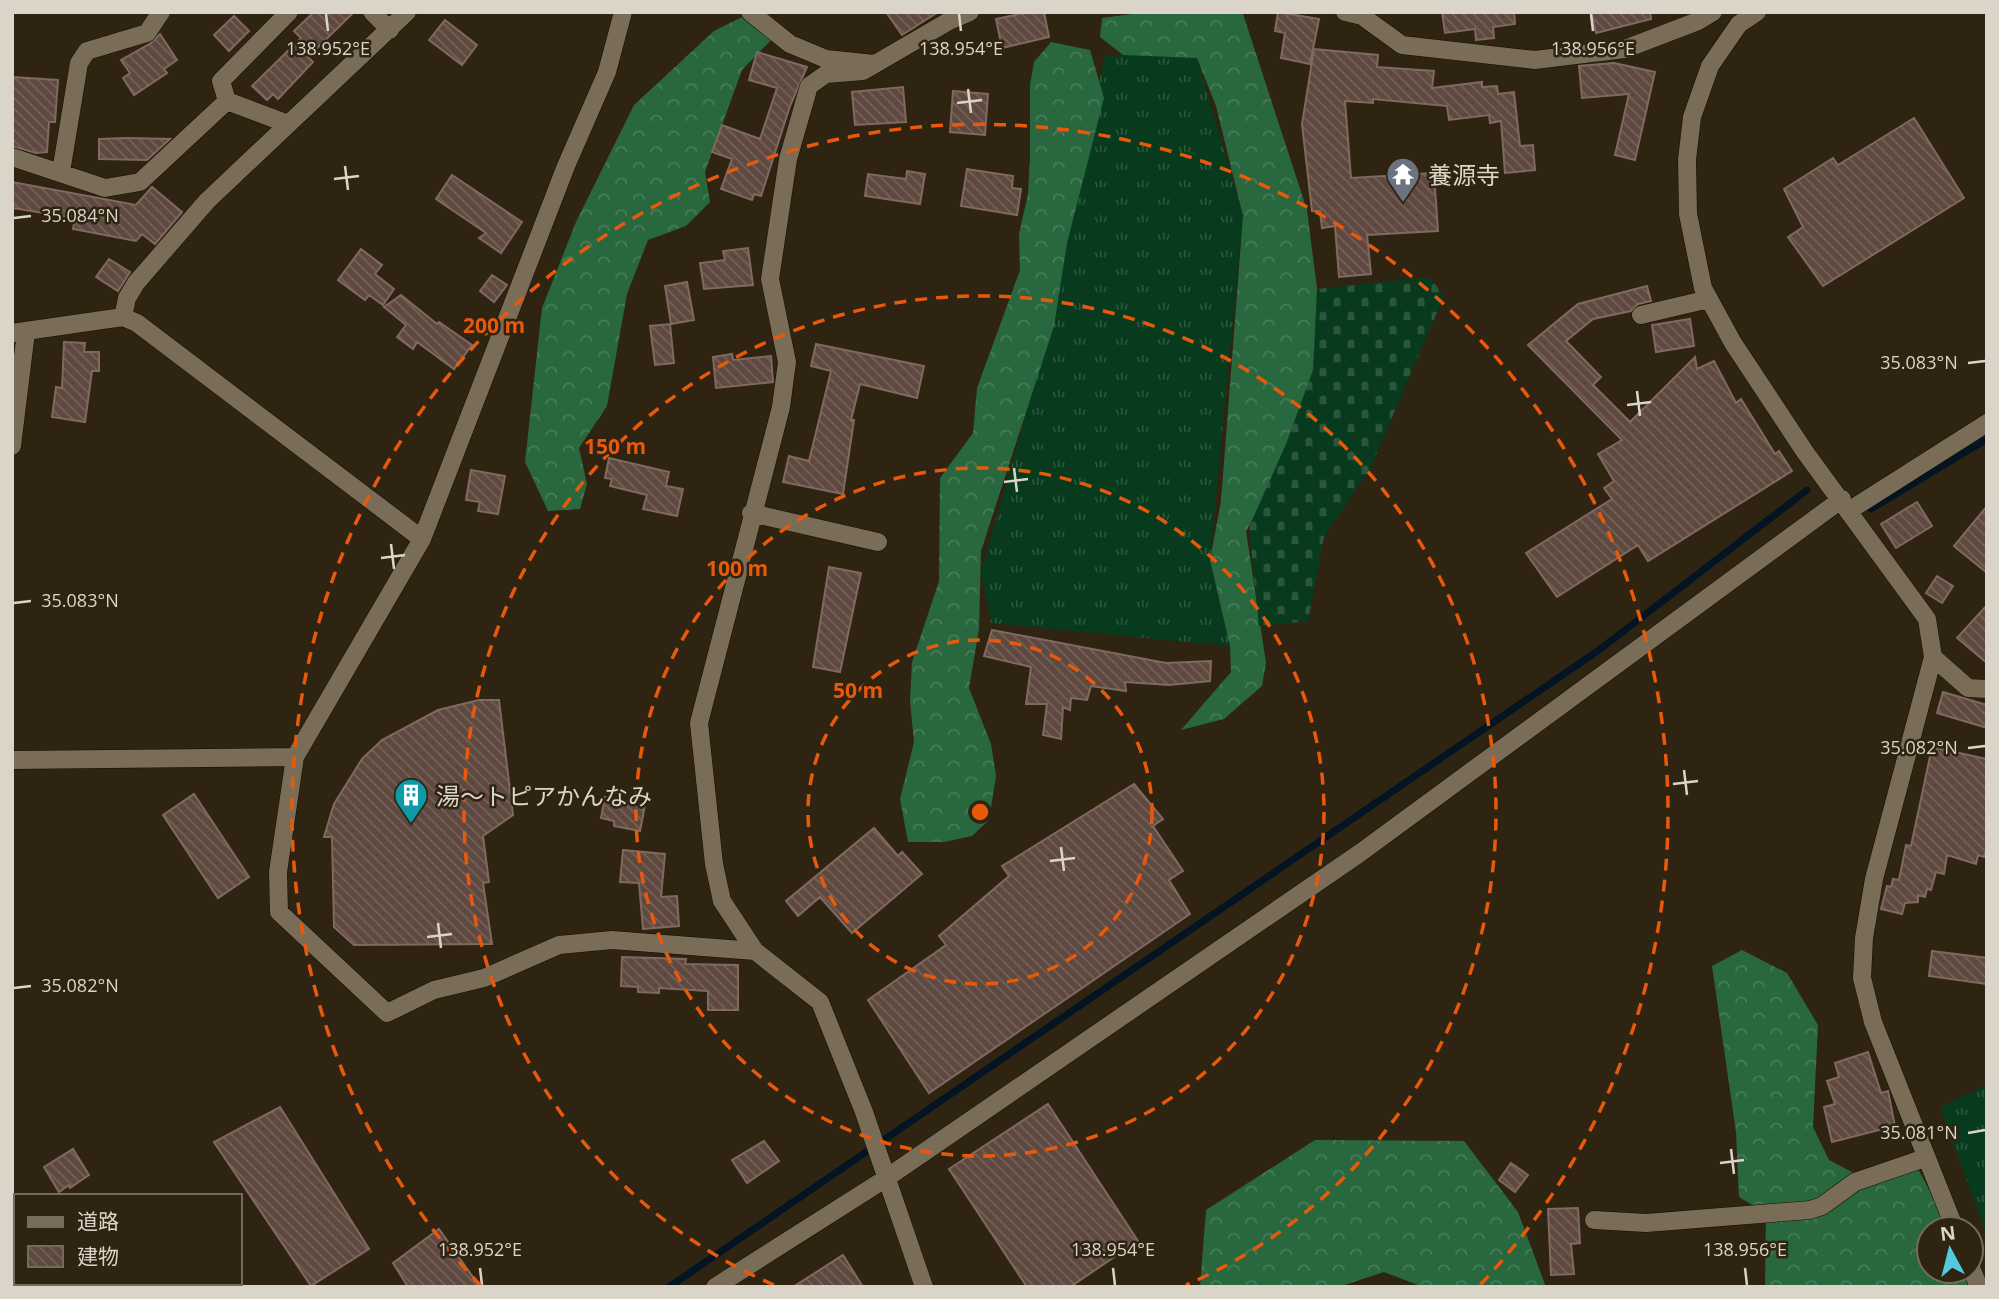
<svg xmlns="http://www.w3.org/2000/svg" width="1999" height="1299" viewBox="0 0 1999 1299" font-family="'Open Sans','Noto Sans JP',sans-serif">
	<defs>
		<pattern id="grass-tufts" width="24" height="20" patternUnits="userSpaceOnUse" patternTransform="scale(1.75)"><rect width="24" height="20" fill="#083a1d"/><path d="M3 7l-1-3M5 7V3M7 7l1-3M15 17l-1-3M17 17v-4M19 17l1-3" fill="none" stroke="#2b563c"/></pattern>
		<pattern id="forest-crowns" width="20" height="18" patternUnits="userSpaceOnUse" patternTransform="scale(1.75)"><rect width="20" height="18" fill="#29673f"/><path d="M2 6a3 3 0 1 1 6 0M12 15a3 3 0 1 1 6 0" fill="none" stroke="#477c59"/></pattern>
		<pattern id="cemetery-stones" width="16" height="16" patternUnits="userSpaceOnUse" patternTransform="scale(1.75)"><rect width="16" height="16" fill="#083a1d"/><path d="M2 7V4a2 2 0 0 1 4 0v3zM10 15v-3a2 2 0 0 1 4 0v3z" fill="#2b563c"/></pattern>
		<pattern id="building-back-hatch" width="6" height="6" patternUnits="userSpaceOnUse" patternTransform="scale(1.75)"><rect width="6" height="6" fill="#5e483f"/><path d="M-1 5l2 2M0 0l6 6M5-1l2 2" fill="none" stroke="#746259"/></pattern>
	</defs>
	<rect width="100%" height="100%" fill="#2e2411"/>
	<path fill="url(#grass-tufts)" d="M1105,55L1197,57L1243,216L1210,560L1230,646L991,623L981,571L1023,425Z
		M1987,1084V1236L1940,1108Z"/>
	<path fill="url(#forest-crowns)" d="M1147,12L1243,14L1307,210L1318,296L1314,369L1272,485L1246,531L1266,663L1262,686L1224,719L1181,730L1231,672L1230,646L1210,560L1221,501L1243,216L1216,106L1197,58L1123,55L1100,37L1102,18Z
		M750,13L777,34L742,70L705,172L710,202L686,226L648,240L627,294L607,406L579,448L587,484L580,509L548,511L525,462L542,308L576,222L634,105L714,31Z
		M1051,42L1090,50L1104,98L1067,243L1054,326L981,551L979,629L969,688L991,744L996,776L989,820L972,836L944,842H908L900,799L914,742L910,701L912,662L939,581L940,478L973,433L977,388L1020,270L1019,234L1028,194L1030,157V85L1034,62Z
		M1742,950L1787,973L1818,1025L1813,1127L1829,1160L1865,1179L1914,1162L1951,1229H1929V1271H1970L1974,1287H1765L1766,1213L1739,1197L1736,1132L1712,966Z
		M1315,1140L1464,1141L1518,1212L1546,1287H1423L1384,1272L1338,1287H1200L1206,1210Z"/>
	<path fill="url(#cemetery-stones)" d="M1430,277L1444,296L1371,467L1324,537L1308,621L1259,626L1249,527L1286,444L1313,370L1317,289Z"/>
	<g fill="none" stroke-linecap="round" stroke-linejoin="round">
		<path stroke="#031422" stroke-width="7" d="M1871,509L1987,439
			M669,1287L1599,650L1807,490"/>
	</g>
	<path fill="url(#building-back-hatch)" stroke="#81695f" stroke-width="2" d="M314,12H354L308,57L313,62L278,99L273,94L267,100L252,86L301,38L294,31Z
		M886,12H938L902,35Z
		M1029,12H1044L1049,37L1002,48L996,19Z
		M1278,12L1319,19L1310,64L1281,58L1285,33L1275,31Z
		M1442,12H1514L1515,24L1493,27L1494,38L1476,40L1475,29L1445,33Z
		M1591,12H1650L1651,19L1596,33Z
		M234,16L249,31L229,51L214,35Z
		M445,20L477,45L462,65L429,40Z
		M160,34L177,60L164,69L167,73L134,95L123,78L130,73L121,60L151,43Z
		M1314,49L1378,55L1377,67L1434,71L1432,88L1482,82V87L1497,86L1498,94L1514,92L1520,146L1533,145L1535,170L1505,173L1501,121L1490,123L1489,115L1449,120L1447,106L1373,99V103L1345,101L1351,178L1434,173L1438,231L1367,235L1371,274L1339,277L1335,226L1322,228L1320,211H1312L1302,124Z
		M757,52L807,67L790,106L761,196L754,194L752,200L721,189L732,159L712,152L722,125L760,139L777,88L749,80Z
		M1614,63L1655,72L1635,160L1615,155L1629,94L1582,98L1579,66Z
		M12,77L58,80L55,122H49L47,152L36,153L12,146Z
		M903,87L906,122L855,125L852,92Z
		M953,91L988,94L985,135L950,132Z
		M1914,118L1964,198L1823,286L1788,237L1803,227L1784,189L1833,158L1838,165Z
		M99,139L126,138L170,139L147,160L99,159Z
		M967,169L1013,176L1012,188L1021,189L1017,215L961,206Z
		M907,171L925,174L920,204L865,196L868,174L906,179Z
		M452,175L522,222L501,253L479,238L486,233L436,199Z
		M12,182L136,205L152,187L182,212L155,244L142,234L136,241L73,229L75,218L12,208Z
		M748,248L753,285L704,289L700,263L725,260L723,251Z
		M361,249L382,265L375,274L394,289L383,305L369,295L365,300L338,280Z
		M109,259L130,272L118,291L96,277Z
		M492,275L507,285L494,302L480,291Z
		M687,282L694,320L671,324L665,286Z
		M1647,286L1651,301L1638,304L1631,311L1593,319L1566,341L1601,377L1593,385L1630,422L1695,357L1697,369L1714,361L1736,403L1741,399L1775,454L1779,451L1792,471L1648,561L1638,545L1557,597L1526,553L1612,499L1604,488L1614,481L1598,454L1622,440L1528,345L1578,304Z
		M401,295L437,324L439,322L472,345L454,369L417,342L413,349L397,337L406,325L384,307Z
		M1690,319L1694,346L1656,352L1652,325Z
		M670,324L674,363L655,365L650,326Z
		M64,342L85,343L84,352H99V371H92L85,422L52,417L56,387L62,388Z
		M816,344L924,366L917,398L860,384L851,420H854L843,494L783,482L789,456L809,461L831,371L811,366Z
		M732,354L733,360L771,356L773,382L716,388L713,357Z
		M609,458L669,472L666,486L683,489L677,516L643,509L647,495L610,486L612,479L605,478Z
		M471,470L505,476L498,514L478,511L480,502L466,500Z
		M1917,502L1932,526L1896,548L1881,524Z
		M1987,506V573L1954,546Z
		M829,567L861,573L840,672L813,667Z
		M1937,576L1953,586L1942,603L1926,593Z
		M1987,605V663L1957,638Z
		M992,630L1166,663L1211,661L1210,681L1169,685L1125,682L1126,691L1091,686L1087,700L1071,698L1070,710L1063,707L1061,739L1043,735L1047,704H1026L1031,667L984,656Z
		M1943,692L1987,705V728L1937,713Z
		M479,700H499L513,815L483,836L489,882L483,883L492,944L354,945L334,927L332,837H324L334,804L362,759L382,740L438,710Z
		M1932,747L1987,759V847L1984,857L1978,855L1976,864L1947,855L1944,874L1936,872L1931,890L1927,889L1925,897L1918,895V902L1905,903L1902,914L1881,909L1887,886L1891,887L1893,879L1899,880L1906,845L1911,846Z
		M1134,784L1163,819L1153,826L1183,871L1169,880L1190,914L929,1093L868,1000L946,945L939,936L1009,876L1002,866Z
		M194,794L249,877L218,898L163,815Z
		M605,797L645,805L640,831L614,826V821L601,818Z
		M874,828L898,856L902,852L922,874L852,933L820,897L798,916L786,901Z
		M623,850L665,854L661,897L677,896L679,926L643,929L639,883L620,882Z
		M1932,951L1987,958V984L1929,976Z
		M622,957L686,959L685,964L738,965V1010H708V991L659,988V993L638,992V987L621,986Z
		M1868,1052L1881,1093L1888,1091L1895,1126L1832,1142L1824,1107L1835,1104L1827,1081L1839,1077L1835,1063Z
		M1048,1104L1138,1241L1070,1287H1027L949,1169Z
		M280,1107L369,1249L311,1286L214,1142Z
		M764,1141L779,1161L747,1183L732,1160Z
		M73,1149L89,1175L70,1188L69,1185L59,1192L44,1167Z
		M1511,1163L1528,1175L1515,1192L1499,1180Z
		M1578,1208L1580,1243L1571,1244L1574,1274L1551,1275L1548,1209Z
		M439,1229L480,1287H408L393,1263Z
		M843,1255L863,1287H793Z"/>
	<g fill="none" stroke-linecap="round" stroke-linejoin="round">
		<defs>
			<path id="minor" d="M372,12L390,30
				M623,12L607,72L566,166L422,539L295,757L278,872L279,912L387,1013L434,990L484,978L559,945L612,940L755,951
				M750,12L790,44L826,59L874,64
				M1345,12L1362,16L1402,45L1535,60L1625,49L1698,21L1713,12
				M1757,12L1739,24L1710,66L1692,117L1687,160L1688,214L1703,288L1733,343L1805,452L1927,619L1933,657L1874,879L1864,938L1862,978L1873,1022L1955,1229
				M227,101L221,81L289,12
				M12,157L105,188L140,182L227,101L288,124
				M61,172L79,63L87,51L147,33L161,12
				M1641,315L1709,299
				M123,317L127,298L136,283L207,201L407,12
				M12,333L123,317L137,323L422,539
				M12,446L26,332
				M1850,510L1987,423
				M751,513L878,542
				M1933,657L1968,688L1987,689
				M12,760L295,757
				M1594,1220L1646,1223L1810,1210L1822,1206L1855,1182L1925,1158
				M1971,1268L1979,1287
				M715,1287L885,1179L1360,853L1842,499
				M924,1287L864,1112L820,1002L755,951L722,901L714,864L699,723L781,407L787,362L770,279L788,159L809,86L826,74L863,71L949,21L970,12"/>
		</defs>
		<use href="#minor" stroke="#160d00" stroke-width="19"/>
		<use href="#minor" stroke="#796d58" stroke-width="18"/>
	</g>
	<path fill="none" stroke="#dbd5c9" stroke-width="2.5" d="M326,14L328,31M959,14L961,31M1591,14L1593,31M968,89L971,113M957,103L982,100M345,166L348,190M334,179L359,176M14,218L31,216M1968,363L1985,361M1637,391L1640,416M1627,405L1651,402M1014,468L1017,492M1004,482L1028,479M391,544L394,569M381,558L405,555M14,603L31,601M1968,748L1985,746M1684,770L1687,795M1673,784L1698,781M1061,847L1064,871M1050,861L1075,858M438,923L441,948M427,937L452,934M14,988L31,986M1968,1133L1985,1130M1731,1149L1734,1174M1720,1163L1744,1160M480,1268L482,1285M1113,1268L1115,1285M1745,1268L1747,1285"/>
	<g fill="none" stroke="#e8590c" stroke-width="3.5" stroke-dasharray="12 9">
		<circle cx="980" cy="812" r="172"/>
		<circle cx="980" cy="812" r="344"/>
		<path d="M774 1285A516 516 0 1 1 1186 1285"/>
		<path d="M481 1286A688 688 0 1 1 1479 1286"/>
	</g>
	<defs>
		<symbol id="temple-pin" viewBox="-11 -11 22 30"><path d="M0 17L-7.5 6A9.5 9.5 0 1 1 7.5 6Z" fill="#6b7280" stroke="#2e2411"/><path d="M0-6L5-2H3V0L6.5 2.5H4V6H1.5V3h-3V6H-4V2.5H-6.5L-3 0V-2H-5Z" fill="#fff"/></symbol>
		<symbol id="building-pin" viewBox="-11 -11 22 30"><path d="M0 17L-7.5 6A9.5 9.5 0 1 1 7.5 6Z" fill="#0f9aa8" stroke="#2e2411"/><path d="M-4-6H4V6H1V3H-1V6H-4ZM-2.5-4.3h1.7v1.8h-1.7ZM.8-4.3h1.7v1.8H.8ZM-2.5-1h1.7V.8h-1.7ZM.8-1h1.7V.8H.8Z" fill="#fff"/></symbol>
	</defs>
	<g fill-rule="evenodd">
		<use href="#temple-pin" x="1384" y="155" width="38" height="52"/>
		<use href="#building-pin" x="392" y="776" width="38" height="52"/>
	</g>
	<g text-anchor="middle" dominant-baseline="central" stroke-width="5" stroke-linejoin="round" paint-order="stroke">
		<g font-size="24" fill="#dbd5c9" stroke="#2e2411" text-anchor="start">
			<text x="1428" y="174">養源寺</text>
			<text x="436" y="795">湯～トピアかんなみ</text>
		</g>
	</g>
	<g font-size="18" text-anchor="middle" fill="#dbd5c9" stroke="#2e2411" stroke-width="5" stroke-linejoin="round" paint-order="stroke">
		<text x="328" y="55">138.952°E</text>
		<text x="961" y="55">138.954°E</text>
		<text x="1593" y="55">138.956°E</text>
		<text x="80" y="222">35.084°N</text>
		<text x="1919" y="369">35.083°N</text>
		<text x="80" y="607">35.083°N</text>
		<text x="1919" y="754">35.082°N</text>
		<text x="80" y="992">35.082°N</text>
		<text x="1919" y="1139">35.081°N</text>
		<text x="480" y="1256">138.952°E</text>
		<text x="1113" y="1256">138.954°E</text>
		<text x="1745" y="1256">138.956°E</text>
	</g>
	<circle cx="980" cy="812" r="10" fill="#e8590c" stroke="#2e2411" stroke-width="3.5"/>
	<g font-size="21" text-anchor="middle" font-weight="bold" fill="#e8590c" stroke="#2e2411" stroke-width="5" stroke-linejoin="round" paint-order="stroke">
		<text x="494" y="333">200 m</text>
		<text x="615" y="454">150 m</text>
		<text x="737" y="576">100 m</text>
		<text x="858" y="698">50 m</text>
	</g>
	<rect width="1999" height="1299" fill="none" stroke="#dbd5c9" stroke-width="28"/>
	<rect x="14" y="1194" width="228" height="91" fill="#2e2411" stroke="#736b5b" stroke-width="2"/>
	<rect x="28" y="1217" width="35" height="10" fill="#796d58" stroke="#736b5b" stroke-width="2"/>
	<text x="77" y="1229" font-size="21" fill="#dbd5c9">道路</text>
	<rect x="28" y="1246" width="35" height="21" fill="url(#building-back-hatch)" stroke="#736b5b" stroke-width="2"/>
	<text x="77" y="1264" font-size="21" fill="#dbd5c9">建物</text>
	<g transform="translate(1950 1250) rotate(353)"><circle r="33" fill="#2e2411" stroke="#736b5b" stroke-width="2"/>
	<path d="M0-5L12 26L0 18L-12 26Z" fill="#55cadf"/>
	<text y="-10" font-size="19" font-weight="bold" text-anchor="middle" fill="#dbd5c9">N</text>
	</g>
</svg>
